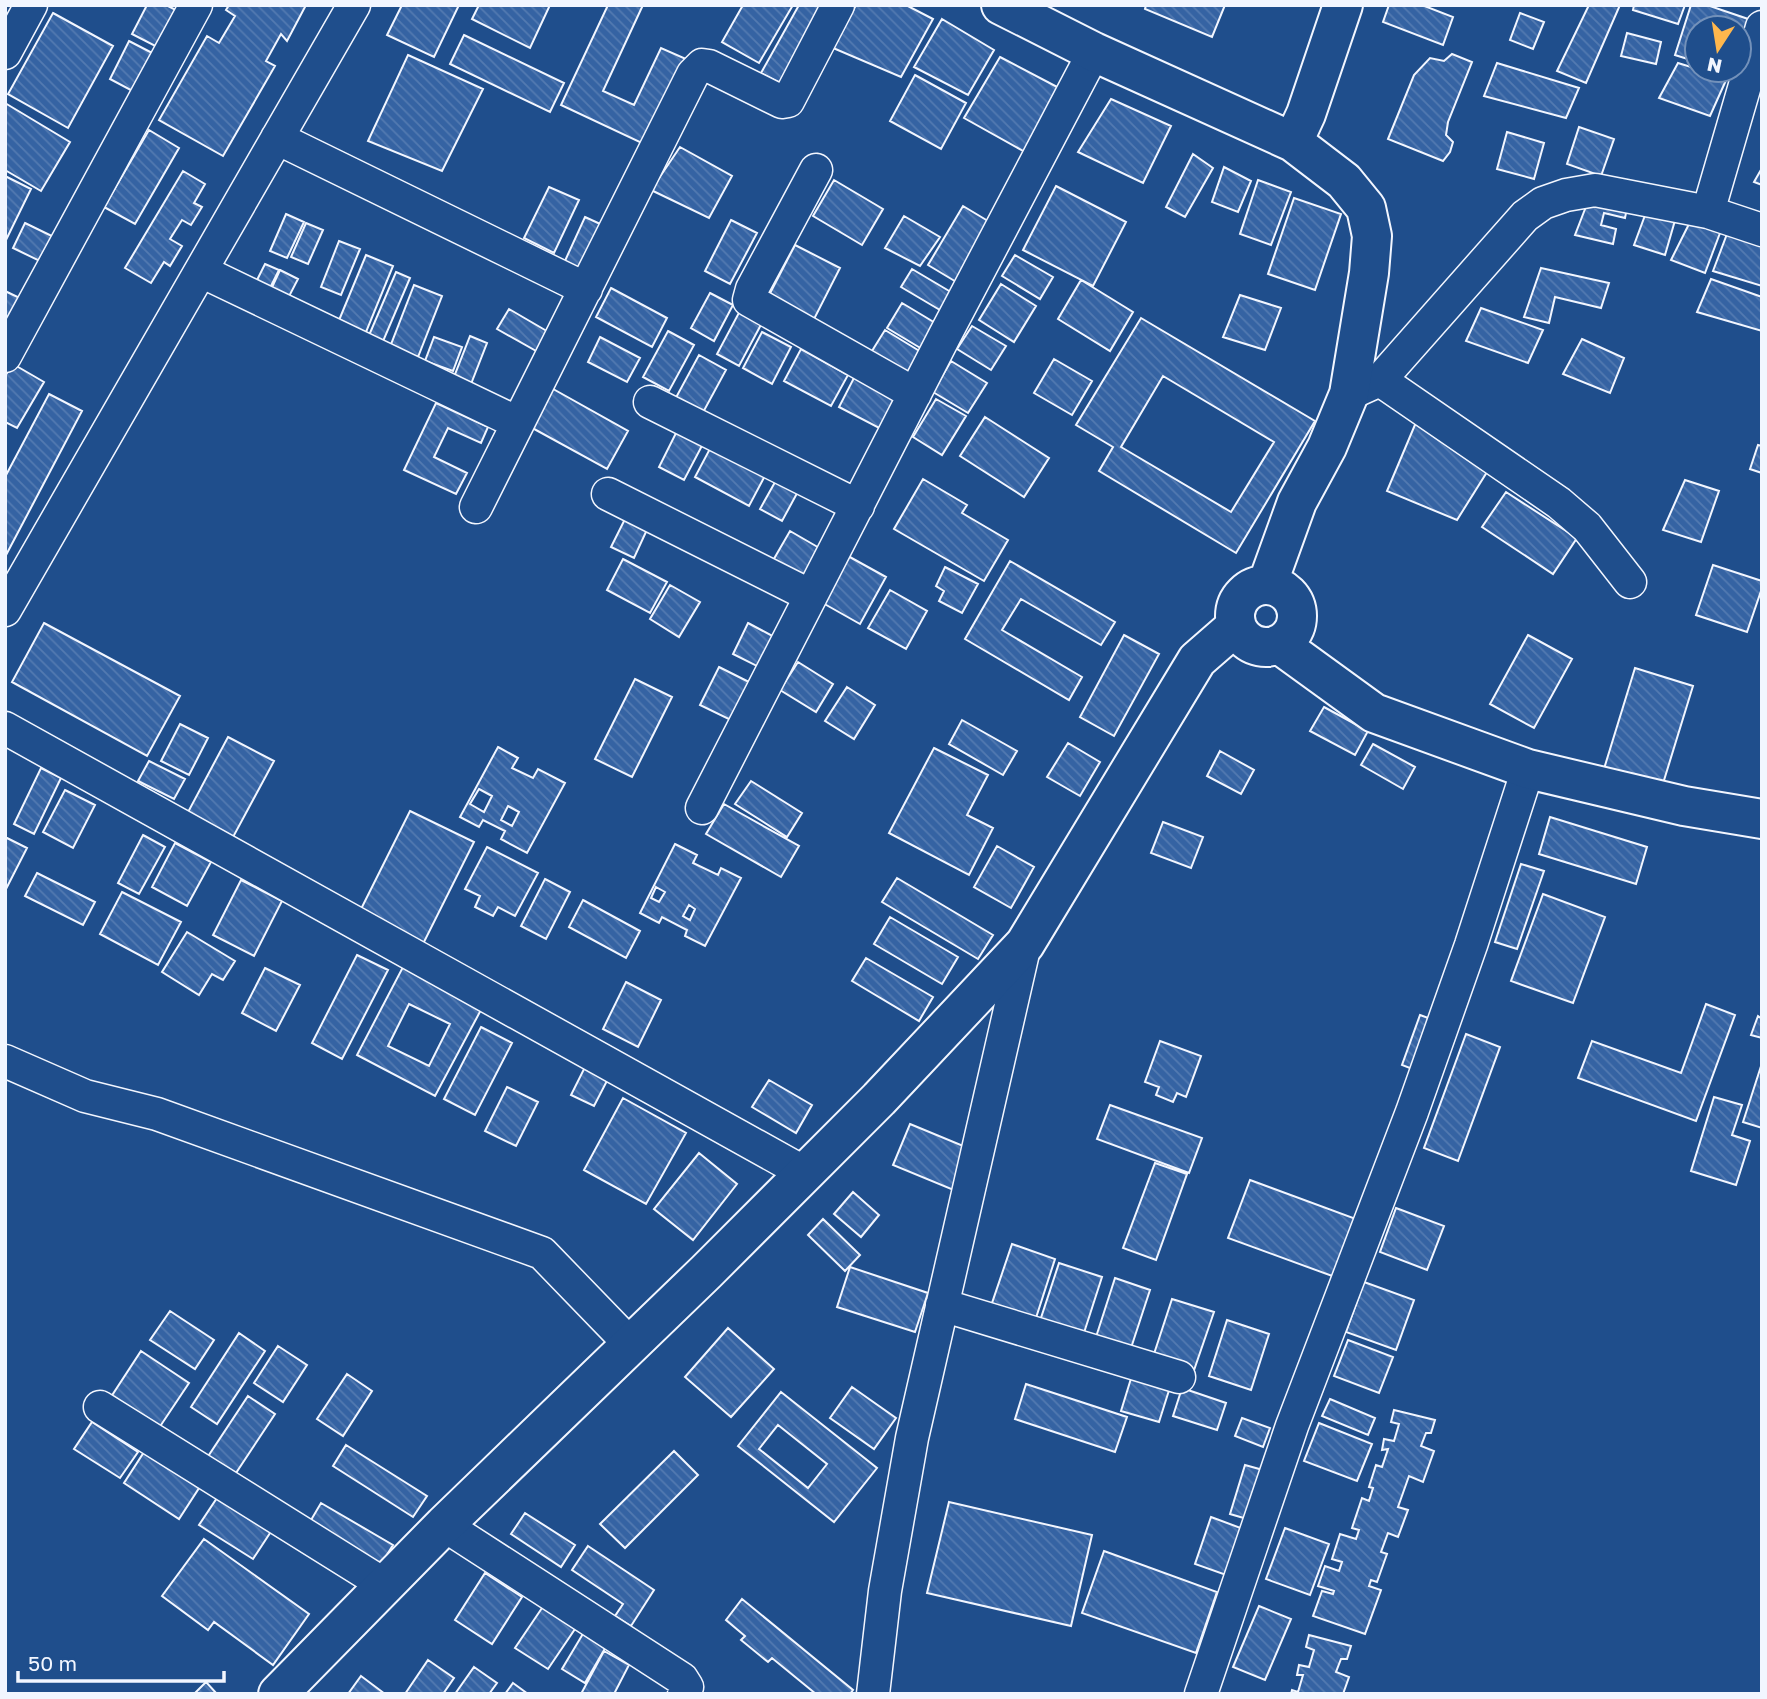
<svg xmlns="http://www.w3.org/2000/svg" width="1767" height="1699" viewBox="0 0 1767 1699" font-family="'Golos Text',sans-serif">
	<defs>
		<pattern id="building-back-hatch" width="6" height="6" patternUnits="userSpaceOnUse" patternTransform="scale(1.75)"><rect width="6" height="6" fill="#3563a3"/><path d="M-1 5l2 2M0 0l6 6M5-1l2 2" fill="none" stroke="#537ab1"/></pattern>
	</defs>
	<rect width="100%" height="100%" fill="#1f4e8c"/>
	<path fill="url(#building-back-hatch)" stroke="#f2f6ff" stroke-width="2" fill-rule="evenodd" d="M147,5H166L182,13L163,50L132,34Z
		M229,5H306L287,41L281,34L266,61L275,66L223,156L159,120L207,36L219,43L235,16L226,10Z
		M402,5H459L434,57L387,35Z
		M479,5H550L530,48L472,19Z
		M608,5H643L603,91L634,105L661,48L686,59L646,145L561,105Z
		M743,5H793L759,63L722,42Z
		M799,5H833L787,87L761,73Z
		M856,5H906L933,19L901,77L833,48Z
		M1146,5H1225L1212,37L1145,9Z
		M1389,5H1422L1453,17L1443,45L1383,22Z
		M1589,5H1620L1586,83L1557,71Z
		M1634,5H1685L1678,24L1633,10Z
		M1691,5H1707L1754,21L1739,69V28H1697V62L1675,55Z
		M53,13L113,46L68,128L8,94Z
		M1520,13L1544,22L1533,49L1510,40Z
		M942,19L994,50L968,95L914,67Z
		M1627,33L1661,42L1656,64L1621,56Z
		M464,35L564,83L550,112L450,64Z
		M129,41L160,57L140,95L110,79Z
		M1452,54L1472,62L1448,122L1446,135L1453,142L1450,152L1443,161L1388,139L1414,75L1430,58L1444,61Z
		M408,55L483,89L442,171L368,141Z
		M1000,57L1061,89L1025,152L964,118Z
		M1497,63L1579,88L1566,118L1484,96Z
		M1678,63L1727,78L1710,116L1659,98Z
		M915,75L966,103L941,149L890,121Z
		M1111,99L1171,126L1143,183L1078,152Z
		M5,103L70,142L41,191L5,170Z
		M1579,127L1614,139L1601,176L1567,164Z
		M149,130L179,148L135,224L104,207Z
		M1507,132L1544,143L1534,179L1497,169Z
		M680,147L732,176L709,218L651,190Z
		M1193,154L1213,168L1185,217L1166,207Z
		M1224,167L1251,181L1238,212L1212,202Z
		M1762,168V185L1754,182Z
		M183,171L205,184L194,203L202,207L191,225L182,220L170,239L182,246L170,266L164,262L151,283L125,268Z
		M5,176L31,189L6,240H5Z
		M834,180L883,209L862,245L813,216Z
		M1258,180L1291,192L1271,245L1240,234Z
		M1056,186L1126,222L1093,286L1023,250Z
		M549,187L579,200L554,253L524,238Z
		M1294,198L1341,214L1315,290L1268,274Z
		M1628,203L1625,218L1604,213L1601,225L1616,229L1613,244L1575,235L1587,204Z
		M963,206L993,224L958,283L928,265Z
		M1647,210L1676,217L1665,255L1634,245Z
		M286,214L304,222L287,258L270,251Z
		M904,216L940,237L920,266L885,248Z
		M585,217L609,228L588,274L564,263Z
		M1692,218L1723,225L1705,273L1671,260Z
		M731,220L757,233L730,284L705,271Z
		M25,223L58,239L46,264L13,248Z
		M306,223L323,230L308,264L291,257Z
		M1730,226L1762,237V286L1713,271Z
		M339,241L360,249L341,295L321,287Z
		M795,245L840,268L810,327L765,303Z
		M366,255L393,266L364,337L337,325Z
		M1015,255L1053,277L1040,299L1002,276Z
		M265,264L279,270L267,294L253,288Z
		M1541,268L1609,283L1601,308L1555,297L1549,323L1524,317Z
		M912,269L961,298L950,316L901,287Z
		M280,270L298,279L284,306L267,298Z
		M396,272L410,278L381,346L367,340Z
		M1711,279L1762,297V331L1697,312Z
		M1081,280L1133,312L1110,351L1058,319Z
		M1001,284L1036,306L1014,342L979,320Z
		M414,285L442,296L418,357L390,347Z
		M611,288L667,318L652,347L596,317Z
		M5,291L26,301L5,344Z
		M710,293L733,305L714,341L691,328Z
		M1240,295L1281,308L1265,350L1223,337Z
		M902,303L942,327L927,352L887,328Z
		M742,307L764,319L739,366L717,354Z
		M1481,308L1543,330L1528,363L1466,341Z
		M509,309L557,337L545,356L497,329Z
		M1141,318L1315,421L1236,553L1099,471L1113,447L1076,425ZM1163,376L1274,442L1231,512L1121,447Z
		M972,326L1006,346L991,370L957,349Z
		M885,330L931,358L914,387L867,359Z
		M668,331L694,345L669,391L643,377Z
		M762,332L791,347L772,384L743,368Z
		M470,336L487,343L471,384L454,377Z
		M434,337L462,347L453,371L425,361Z
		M600,337L640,358L627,382L588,362Z
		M1582,339L1624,358L1610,393L1563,374Z
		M801,349L848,375L831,406L784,381Z
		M699,355L726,370L700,418L673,403Z
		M1054,359L1092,381L1072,415L1034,393Z
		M951,361L987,383L968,413L933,392Z
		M13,364L44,382L17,428L5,422V376Z
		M857,372L900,395L881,429L839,407Z
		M546,385L628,431L607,469L525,424Z
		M49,394L82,411L5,557V477Z
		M936,399L966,416L942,455L913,437Z
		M436,403L488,427L481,443L448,428L434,457L467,473L456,494L404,470Z
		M985,417L1049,458L1024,497L960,456Z
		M1417,420L1492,464L1457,520L1387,491Z
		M679,427L705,440L684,480L659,467Z
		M713,443L767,472L749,506L695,477Z
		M1758,445L1762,446V473L1750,469Z
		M779,475L801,486L782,521L760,509Z
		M923,479L967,505L962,513L1008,540L984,581L894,529Z
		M1685,480L1719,491L1701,542L1663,530Z
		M1506,492L1577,538L1553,574L1482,527Z
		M629,511L651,521L634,558L611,547Z
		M790,531L828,553L809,586L771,564Z
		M848,556L886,577L860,624L821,602Z
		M623,559L667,582L650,613L607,590Z
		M1010,561L1115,622L1101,645L1021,599L1002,630L1082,677L1069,700L965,639Z
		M1713,565L1762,581V588L1747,632L1696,615Z
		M945,567L978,584L962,613L939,601L944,591L936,586Z
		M670,585L700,602L679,637L650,619Z
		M890,590L927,611L906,649L868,628Z
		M44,623L180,696L147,756L12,682Z
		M748,623L780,640L765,670L733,654Z
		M1124,635L1159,654L1114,736L1080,717Z
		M1528,635L1572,659L1534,728L1490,704Z
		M798,662L833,684L816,712L780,690Z
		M719,667L759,687L741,725L700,705Z
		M1635,668L1693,686L1661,790L1603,772Z
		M635,679L672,697L632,777L595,759Z
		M847,687L875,705L854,739L825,721Z
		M1324,707L1368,731L1355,755L1310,731Z
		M962,720L1017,751L1003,775L949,744Z
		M180,724L208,738L189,775L161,761Z
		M228,737L274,761L232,839L187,814Z
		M1068,743L1100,762L1080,796L1047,777Z
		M1373,744L1415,767L1403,789L1361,765Z
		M498,747L518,758L512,768L533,778L538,769L565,783L527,853L501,839L505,831L483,820L479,827L460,817ZM479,789L492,796L484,812L470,804ZM508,806L519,812L512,826L501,820Z
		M934,748L988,775L967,815L993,828L969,875L889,833Z
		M1220,751L1254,770L1241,794L1207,776Z
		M149,761L185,779L174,799L138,781Z
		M41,768L61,778L34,834L14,824Z
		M751,781L802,813L787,837L735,804Z
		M65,790L95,805L73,848L43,832Z
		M724,804L799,846L781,877L706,834Z
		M410,811L474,842L422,946L358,915Z
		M1550,817L1647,847L1636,884L1539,854Z
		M1163,822L1203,837L1191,868L1151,853Z
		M143,835L165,847L139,894L118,883Z
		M7,838L27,848L6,889L5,841Z
		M175,843L211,862L187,906L152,887Z
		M675,844L697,855L693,863L718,875L721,868L741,878L705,946L685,936L687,930L662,917L659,923L640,913ZM656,887L665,892L659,902L651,898ZM689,905L695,909L690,920L683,916Z
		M997,846L1034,867L1011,908L974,887Z
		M487,847L538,873L515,916L498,907L493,916L475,907L480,896L465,889Z
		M1521,864L1544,871L1517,949L1495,942Z
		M37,873L95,902L83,925L25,896Z
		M897,878L993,935L978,959L882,902Z
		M545,879L570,892L546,939L521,926Z
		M241,880L282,901L254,956L213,935Z
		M122,892L181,922L158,965L100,934Z
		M1543,894L1605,917L1573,1003L1511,981Z
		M583,900L640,931L626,958L569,927Z
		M890,917L958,957L942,984L874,944Z
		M187,932L235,961L223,980L212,974L199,995L162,972Z
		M357,955L388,970L342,1059L312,1043Z
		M866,958L933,997L919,1021L852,981Z
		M403,967L482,1008L435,1096L357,1055ZM409,1004L450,1024L429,1066L388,1046Z
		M265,968L300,985L276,1031L242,1013Z
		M626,982L661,1000L638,1047L603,1029Z
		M1706,1004L1735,1015L1696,1121L1578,1078L1592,1041L1681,1073Z
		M1420,1015L1439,1022L1420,1072L1402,1065Z
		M1758,1016L1762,1019V1038L1751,1035Z
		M481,1027L512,1043L475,1115L444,1099Z
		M1466,1034L1500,1047L1458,1161L1424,1148Z
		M1160,1041L1201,1056L1186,1097L1177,1093L1173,1102L1156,1095L1159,1087L1145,1082Z
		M1762,1063V1128L1743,1122Z
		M586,1065L609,1077L594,1106L571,1095Z
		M769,1080L812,1105L796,1133L752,1107Z
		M507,1087L538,1102L516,1146L485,1131Z
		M1714,1097L1742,1105L1732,1135L1750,1141L1736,1185L1691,1171Z
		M623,1098L686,1133L646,1204L584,1170Z
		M1110,1105L1202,1138L1189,1173L1097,1139Z
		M910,1124L973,1150L956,1191L893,1165Z
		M699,1153L737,1184L693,1240L654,1209Z
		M1155,1163L1187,1174L1156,1260L1123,1248Z
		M1250,1180L1356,1219L1335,1277L1228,1238Z
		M853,1192L879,1215L861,1237L834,1214Z
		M1396,1208L1444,1226L1427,1270L1380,1252Z
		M823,1219L860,1255L845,1271L808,1235Z
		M1012,1244L1055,1259L1034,1324L990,1309Z
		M1059,1263L1102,1277L1081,1342L1038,1327Z
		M850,1267L928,1293L915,1332L837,1307Z
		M1115,1278L1150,1290L1131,1348L1096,1337Z
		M1364,1282L1414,1300L1396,1350L1346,1332Z
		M1172,1299L1214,1312L1192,1376L1151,1363Z
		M170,1311L214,1340L195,1369L150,1340Z
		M1227,1320L1269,1334L1251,1390L1209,1376Z
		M728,1328L774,1369L731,1417L685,1377Z
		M239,1333L265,1351L217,1424L191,1407Z
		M1348,1340L1393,1357L1379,1393L1334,1376Z
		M278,1346L307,1365L283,1402L254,1383Z
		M141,1351L189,1383L157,1431L109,1400Z
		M1133,1372L1171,1384L1159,1422L1121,1411Z
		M347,1374L372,1391L343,1436L317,1419Z
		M1026,1384L1127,1417L1115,1452L1015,1419Z
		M852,1387L896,1418L874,1449L830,1418Z
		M1182,1388L1226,1403L1217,1430L1173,1416Z
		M781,1392L877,1468L834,1522L738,1446ZM778,1425L827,1464L808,1488L759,1449Z
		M248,1396L275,1414L230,1482L203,1464Z
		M1330,1399L1375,1418L1368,1435L1322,1416Z
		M1394,1410L1435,1420L1431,1433H1426L1421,1446L1434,1451L1423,1482L1409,1476L1398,1507L1408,1510L1398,1537L1388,1533L1381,1552L1387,1554L1377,1582L1371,1580L1369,1586L1381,1590L1365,1634L1313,1616L1322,1591L1333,1594L1334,1591L1318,1586L1325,1566L1339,1571L1342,1562L1332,1559L1340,1534L1356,1539L1359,1530L1352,1528L1362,1498L1369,1501L1373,1488L1369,1487L1376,1465L1382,1467L1388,1449L1382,1450L1384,1439L1394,1441L1399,1424L1391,1422Z
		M1242,1418L1270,1428L1263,1447L1235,1436Z
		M92,1422L138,1452L120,1478L74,1449Z
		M1319,1423L1372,1444L1357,1481L1304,1461Z
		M346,1445L427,1496L413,1517L333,1466Z
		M146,1449L201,1485L179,1519L124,1483Z
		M674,1451L698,1475L625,1548L600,1524Z
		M1245,1465L1270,1472L1254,1521L1230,1514Z
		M219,1495L272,1530L253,1559L199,1525Z
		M949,1502L1092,1535L1071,1626L927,1593Z
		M321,1503L393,1545L375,1574L304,1532Z
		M525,1513L575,1545L561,1567L511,1534Z
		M1211,1517L1246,1530L1229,1576L1195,1564Z
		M1285,1528L1329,1544L1310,1595L1266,1579Z
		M204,1539L309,1614L273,1665L214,1622L208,1630L162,1596Z
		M588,1546L654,1590L631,1626L615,1616L623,1604L572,1570Z
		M1104,1551L1217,1592L1196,1653L1082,1613Z
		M485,1573L522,1597L492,1644L455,1620Z
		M742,1599L853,1690L850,1694H816L772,1658L768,1662L741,1640L745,1636L726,1620Z
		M544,1605L577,1626L548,1669L515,1648Z
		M1259,1606L1291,1619L1265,1680L1233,1667Z
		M584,1632L607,1645L585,1683L562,1669Z
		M1309,1635L1351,1646L1347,1659H1341L1336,1672L1349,1677L1343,1694H1291L1292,1690L1298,1692L1303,1675H1297L1299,1665L1309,1667L1314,1650L1306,1647Z
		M604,1651L629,1665L614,1694H581Z
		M428,1660L454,1678L443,1694H405Z
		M474,1667L497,1683L489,1694H455Z
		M361,1676L385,1694H348Z
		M206,1682L217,1694H194Z
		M513,1683L528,1694H505Z"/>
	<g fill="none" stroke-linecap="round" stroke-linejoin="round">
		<defs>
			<path id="minor" d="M1762,27L1708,212L1762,230
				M5,53L31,5
				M277,138L586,289
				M816,170L752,289L749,300L915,394
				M201,271L518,423
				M5,356L196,5
				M1380,380L1559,503L1587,527L1630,582
				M1349,394L1380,380L1525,216L1543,203L1566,195L1595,190L1708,212
				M650,402L858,506
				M608,494L811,596
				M476,507L693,74L702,65L709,66L782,102L788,101L838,5
				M5,610L354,5
				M5,728L805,1173
				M702,808L945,335L1094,52
				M5,1061L85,1096L157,1114L542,1253L631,1345
				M942,1305L1179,1377
				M100,1407L385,1585
				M444,1525L682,1679L687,1687L684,1694
				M873,1694L885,1591L912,1438L1025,944
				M1201,1694L1292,1426L1412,1112L1471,945L1528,769"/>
			<path id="major" d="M1001,5L1094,52L1293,142L1344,181L1366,208L1372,236L1369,273L1349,394L1327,447L1297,502L1267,585
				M1293,142L1306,114L1343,5
				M1235 616a31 31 0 1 1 62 0a31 31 0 1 1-62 0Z
				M1279,644L1374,713L1528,769L1684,806L1762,819
				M278,1694L444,1525L706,1272L879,1099L1025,944L1197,660L1236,626"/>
		</defs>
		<use href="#minor" stroke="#f2f6ff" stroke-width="35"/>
		<use href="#major" stroke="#f2f6ff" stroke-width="42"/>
		<use href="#minor" stroke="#1f4e8c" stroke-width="32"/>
		<use href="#major" stroke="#1f4e8c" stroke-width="38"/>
	</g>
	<rect width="1767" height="1699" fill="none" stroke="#f2f6ff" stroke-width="14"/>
	<g transform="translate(1718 49) rotate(192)"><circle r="33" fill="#1f4e8c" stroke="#7391ba" stroke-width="2"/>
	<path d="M0-5L12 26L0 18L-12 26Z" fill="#ffb74d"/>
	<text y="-10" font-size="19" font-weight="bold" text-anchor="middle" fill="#f2f6ff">N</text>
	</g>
	<path d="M18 1671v10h206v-10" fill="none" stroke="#f2f6ff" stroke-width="3.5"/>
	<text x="28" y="1671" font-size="21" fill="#f2f6ff" stroke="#1f4e8c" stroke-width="5" paint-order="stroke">50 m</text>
</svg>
